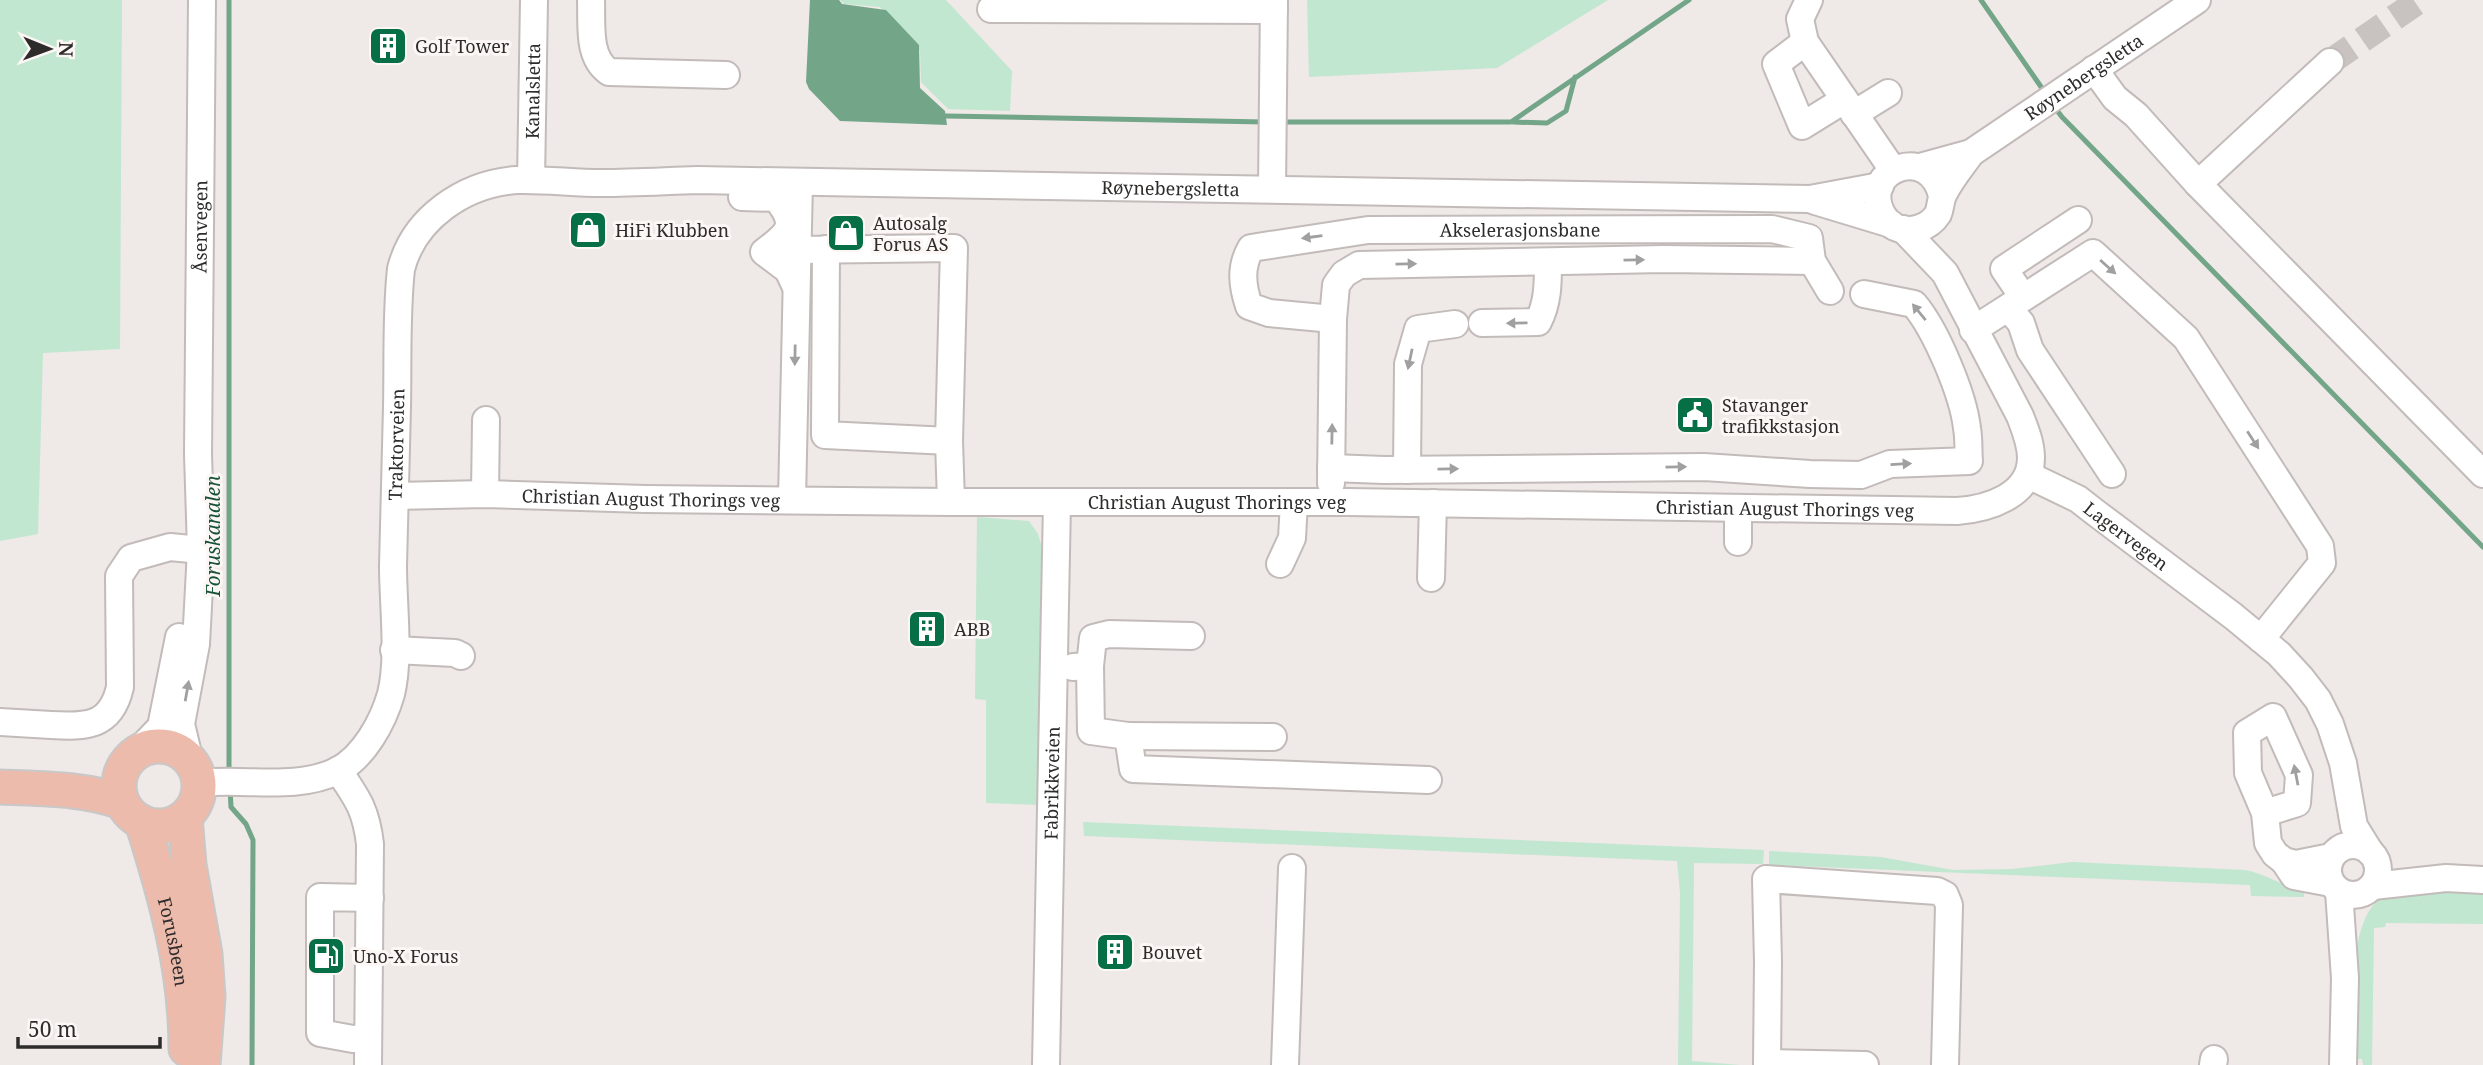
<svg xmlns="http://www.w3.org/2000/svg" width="2483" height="1065" viewBox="0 0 2483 1065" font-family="'Noto Serif',serif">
	<rect width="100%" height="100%" fill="#efe9e7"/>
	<path fill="#c1e7d0" d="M0,0H122L120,349L43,353L38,534L0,541Z
		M840,0H946L1012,71L1010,111L948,109L921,82L920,50L880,7L844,4Z
		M1307,0H1608L1497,68L1309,77Z
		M977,517L1029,521L1038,534L1042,548L1040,805L986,803V700L975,699Z
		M1083,822L1764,850L1763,864L1694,863L1692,1061L1740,1065H1678L1680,893L1677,861L1084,836Z
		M1769,851L1881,857L1953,870L2012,869L2072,862L2245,870C2266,874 2283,886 2304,892V897L2251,896L2250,885L1769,865Z
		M2483,889V924L2386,923L2385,927L2374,928L2372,1065H2363L2362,1059H2355C2355,1016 2341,904 2396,890C2404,888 2415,890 2423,890C2443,890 2463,889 2483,889Z"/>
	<path fill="#73a589" d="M810,0H839L842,4L886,10L919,45L920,88L945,111L947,125L840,121L809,89L806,82Z"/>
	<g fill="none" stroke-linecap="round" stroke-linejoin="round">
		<path stroke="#73a589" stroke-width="5" d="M229,0V775
			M1981,0L2046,94
			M2053,105L2062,117L2483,547
			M946,116L1265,122
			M1282,122H1511L1689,0
			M1513,122L1547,123L1566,111L1575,77
			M230,788L231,807L246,824L253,840L252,1065"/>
		<path stroke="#c8c3c1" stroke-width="26" stroke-dasharray="26 13" stroke-linecap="butt" d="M2330,62L2420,0"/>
		<defs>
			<g id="minor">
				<path d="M591,0C592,24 587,57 609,72L726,75"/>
				<path d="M1809,0L1800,19L1805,42L1893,170"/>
				<path d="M991,9L1274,10"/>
				<path d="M1805,42L1776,64L1802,126L1844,100"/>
				<path d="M2094,69L2115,98L2136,115L2198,184L2483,474"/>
				<path d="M1854,114L1888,93"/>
				<path id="s1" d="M1920,167L1971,153L2197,0"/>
				<path id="s2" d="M531,180L534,0"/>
				<path d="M2198,184L2330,62"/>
				<path d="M1272,189L1274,0"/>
				<path d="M1942,196C1930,143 1861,169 1881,212C1884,218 1889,224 1895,227C1910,234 1929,228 1938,214C1941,207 1940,200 1944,193C1951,179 1962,166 1971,153"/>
				<path d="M742,197L776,198C799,226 789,233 764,252L788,270L796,287"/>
				<path d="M1815,201L1891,224"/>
				<path d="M826,249L825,435L949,441"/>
				<path d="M797,250L954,248L949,441L951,502"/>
				<path d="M2023,297L2004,269L2078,220"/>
				<path d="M2008,308L2021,323L2030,350L2112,474"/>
				<path id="s3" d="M1333,319L1269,313L1249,306C1242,285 1240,267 1251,248L1368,230L1772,229L1809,238L1812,261L1830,291"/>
				<path d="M1482,323L1538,322C1548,303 1548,283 1548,262"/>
				<path d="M1973,330L2093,253L2186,338L2320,546L2322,563L2261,639"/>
				<path d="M1331,468L1384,470L1704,467L1810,474L1861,475L1890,464L1969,461C1968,450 1969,439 1967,428C1963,394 1936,330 1914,304L1864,294"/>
				<path d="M1407,470L1408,364L1418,329L1455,324"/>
				<path id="s4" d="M2028,475L2078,499L2096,513L2233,616L2279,654L2301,678L2318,700L2330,724L2343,763L2354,826L2370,852"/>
				<path d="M1331,483L1333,319L1336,285L1344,274L1359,265L1664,259L1812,261"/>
				<path d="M485,494L486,420"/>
				<path id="s5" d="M395,496L485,494L645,499L951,502H1348L1957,511C1987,509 2031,496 2031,458C2031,443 2025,429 2020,416L1945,273L1903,229"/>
				<path d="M792,499L799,182"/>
				<path d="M1738,542V508"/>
				<path d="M1280,564L1292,538L1294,502"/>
				<path d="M1431,578L1433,503"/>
				<path d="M394,650L455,653L461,656"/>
				<path d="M1090,666L1091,731L1128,736L1133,769L1428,780"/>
				<path d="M1073,667L1090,666L1093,638L1109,634L1191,636"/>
				<path d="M0,722C17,723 34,724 51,725C86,727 111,727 120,687L119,576L131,558L170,547L201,550"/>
				<path d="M1128,736L1273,737"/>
				<path d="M138,751L161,727L179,637"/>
				<path id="s6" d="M189,758L181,724L196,644L201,550L198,454L202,0"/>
				<path d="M338,770C357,798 366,809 370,844L368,1065"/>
				<path id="s7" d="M200,783C245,778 295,791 337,771C364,757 383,722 391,694C400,658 393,605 393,566C394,513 396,460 397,407C398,361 396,314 401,269C414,218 464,184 516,180C544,179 573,183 601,183C633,183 665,181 697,180L1810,199L1880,186"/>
				<path d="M2265,813L2297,803L2299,775L2273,717L2247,733L2248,773L2265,813L2268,843L2275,854L2284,861"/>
				<circle cx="2353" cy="870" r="25"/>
				<path d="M2331,883L2294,876L2284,861L2296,864L2331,857"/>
				<path d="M2373,886L2446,878L2483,880"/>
				<path d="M2339,891L2345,978L2343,1065"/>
				<path d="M367,1038L353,1039L320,1033V897L370,898"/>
				<path d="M1767,1063L1865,1065"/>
				<path id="s8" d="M1046,1065L1057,502"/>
				<path d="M1285,1065L1292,868"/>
				<path d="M1767,1065L1768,962L1766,879L1937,891L1945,895L1949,905L1945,1065"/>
				<path d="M2213,1065L2214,1059"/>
			</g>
			<g id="major">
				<circle cx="159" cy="786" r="40"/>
				<path d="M0,787C42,789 83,788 122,802"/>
				<path d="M185,817L189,865L205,954L208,997L203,1065"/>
				<path id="s9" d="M142,822C166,897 186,970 186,1049"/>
			</g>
		</defs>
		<use href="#minor" stroke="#c2bbb9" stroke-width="30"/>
		<use href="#major" stroke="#c9c8c8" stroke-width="37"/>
		<use href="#minor" stroke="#fff" stroke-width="26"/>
		<use href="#major" stroke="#ecbbac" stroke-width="33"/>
	</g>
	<defs><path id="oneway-solid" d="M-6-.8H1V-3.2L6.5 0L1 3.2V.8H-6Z" transform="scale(1.75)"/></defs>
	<g fill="#a1a0a0">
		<use href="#oneway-solid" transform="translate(1312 237) rotate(172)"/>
		<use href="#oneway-solid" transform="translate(1634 260) rotate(-1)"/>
		<use href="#oneway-solid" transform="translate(1406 264) rotate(-1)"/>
		<use href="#oneway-solid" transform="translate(2108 267) rotate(42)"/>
		<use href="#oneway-solid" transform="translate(1919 312) rotate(-129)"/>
		<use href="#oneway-solid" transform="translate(1517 323) rotate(179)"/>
		<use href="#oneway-solid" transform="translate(795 355) rotate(91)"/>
		<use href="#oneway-solid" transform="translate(1410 359) rotate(102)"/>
		<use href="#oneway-solid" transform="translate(1332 434) rotate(-89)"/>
		<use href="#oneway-solid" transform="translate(2253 440) rotate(57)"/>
		<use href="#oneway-solid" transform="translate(1901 464) rotate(-3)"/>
		<use href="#oneway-solid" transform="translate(1676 467) rotate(-1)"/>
		<use href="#oneway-solid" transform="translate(1448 469) rotate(-1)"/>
		<use href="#oneway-solid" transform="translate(187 691) rotate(-80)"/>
		<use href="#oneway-solid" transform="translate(2296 775) rotate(-101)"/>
	</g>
	<defs>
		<symbol id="building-square" viewBox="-11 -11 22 22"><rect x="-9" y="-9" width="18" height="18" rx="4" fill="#076f46" stroke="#fcf6f4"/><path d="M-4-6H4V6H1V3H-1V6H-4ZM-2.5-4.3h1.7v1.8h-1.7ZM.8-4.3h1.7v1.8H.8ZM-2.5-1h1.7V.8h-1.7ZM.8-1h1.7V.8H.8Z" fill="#fff"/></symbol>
		<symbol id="shop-square" viewBox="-11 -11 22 22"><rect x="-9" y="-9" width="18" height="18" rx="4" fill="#076f46" stroke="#fcf6f4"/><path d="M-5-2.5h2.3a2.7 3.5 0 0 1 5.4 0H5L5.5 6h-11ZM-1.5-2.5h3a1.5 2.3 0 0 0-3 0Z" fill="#fff"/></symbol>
		<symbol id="civic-square" viewBox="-11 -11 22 22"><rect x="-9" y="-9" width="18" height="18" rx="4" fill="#076f46" stroke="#fcf6f4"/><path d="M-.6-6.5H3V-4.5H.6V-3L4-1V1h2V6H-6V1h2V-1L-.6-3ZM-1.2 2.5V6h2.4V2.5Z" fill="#fff"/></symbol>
		<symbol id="fuel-square" viewBox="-11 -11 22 22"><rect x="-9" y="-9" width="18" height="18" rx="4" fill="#076f46" stroke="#fcf6f4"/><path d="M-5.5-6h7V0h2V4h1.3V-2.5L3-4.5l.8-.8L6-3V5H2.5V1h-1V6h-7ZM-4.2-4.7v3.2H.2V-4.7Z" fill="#fff"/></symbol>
	</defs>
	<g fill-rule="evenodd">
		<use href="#building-square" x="366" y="24" width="44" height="44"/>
		<use href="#shop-square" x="566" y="208" width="44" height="44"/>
		<use href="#shop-square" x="824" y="211" width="44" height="44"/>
		<use href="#civic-square" x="1673" y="393" width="44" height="44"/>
		<use href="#building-square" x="905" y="607" width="44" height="44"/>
		<use href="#building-square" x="1093" y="930" width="44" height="44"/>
		<use href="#fuel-square" x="304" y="934" width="44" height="44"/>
	</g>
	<g text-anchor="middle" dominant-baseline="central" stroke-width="6" stroke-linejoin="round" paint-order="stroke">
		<g font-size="18" fill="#2e2c2b" stroke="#fcf6f4" text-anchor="start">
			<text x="415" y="46">Golf Tower</text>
			<text x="873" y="223">Autosalg<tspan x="873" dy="21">Forus AS</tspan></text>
			<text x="615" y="230">HiFi Klubben</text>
			<text x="1722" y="405">Stavanger<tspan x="1722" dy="21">trafikkstasjon</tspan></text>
			<text x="954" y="629">ABB</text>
			<text x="1142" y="952">Bouvet</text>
			<text x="353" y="956">Uno-X Forus</text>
		</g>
		<g font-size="18" fill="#2e2c2b" stroke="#fcf6f4">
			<text stroke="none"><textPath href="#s1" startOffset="189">Røynebergsletta</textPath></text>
			<text stroke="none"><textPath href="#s2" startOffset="89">Kanalsletta</textPath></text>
			<text stroke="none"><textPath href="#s7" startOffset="1470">Røynebergsletta</textPath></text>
			<text stroke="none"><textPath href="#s6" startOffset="534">Åsenvegen</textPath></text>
			<text stroke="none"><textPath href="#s3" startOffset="416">Akselerasjonsbane</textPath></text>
			<text stroke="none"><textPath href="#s7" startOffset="485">Traktorveien</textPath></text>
			<text stroke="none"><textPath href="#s5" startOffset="256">Christian August Thorings veg</textPath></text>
			<text stroke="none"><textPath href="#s5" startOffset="822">Christian August Thorings veg</textPath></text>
			<text stroke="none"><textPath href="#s5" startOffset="1390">Christian August Thorings veg</textPath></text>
			<text stroke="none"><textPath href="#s4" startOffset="116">Lagervegen</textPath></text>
			<text stroke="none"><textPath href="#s8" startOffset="282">Fabrikkveien</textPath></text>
			<text stroke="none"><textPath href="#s9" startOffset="124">Forusbeen</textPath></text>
		</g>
		<g font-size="19" font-style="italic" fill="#155236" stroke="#fcf6f4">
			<text transform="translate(213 536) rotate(-90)">Foruskanalen</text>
		</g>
	</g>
	<g transform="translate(49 49) rotate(91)" stroke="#fcf6f4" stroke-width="5" paint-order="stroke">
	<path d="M0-5L12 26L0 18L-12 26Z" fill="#2e2c2b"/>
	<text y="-10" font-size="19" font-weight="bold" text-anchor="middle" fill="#2e2c2b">N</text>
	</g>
	<path d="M18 1037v10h142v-10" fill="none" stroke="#2e2c2b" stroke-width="3.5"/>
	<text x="28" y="1037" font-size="21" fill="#2e2c2b" stroke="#fcf6f4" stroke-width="5" paint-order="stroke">50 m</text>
</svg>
